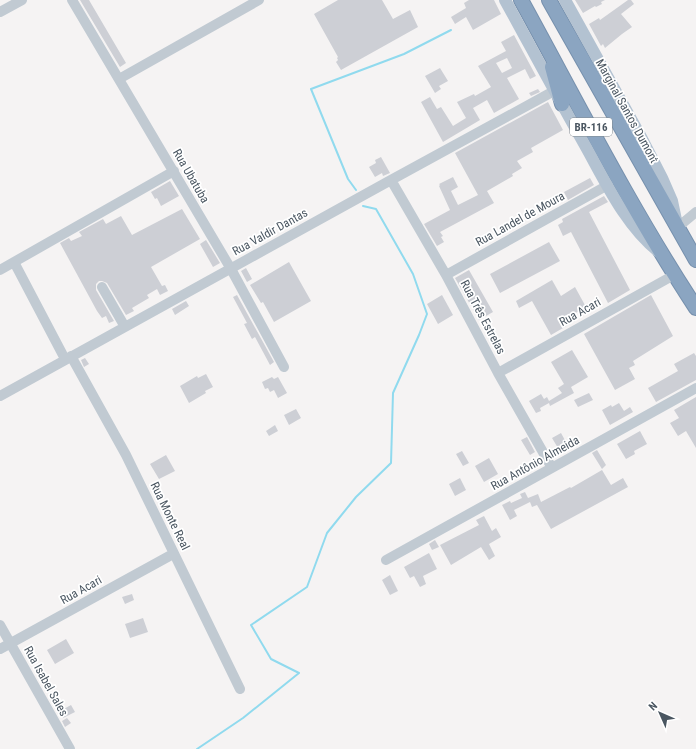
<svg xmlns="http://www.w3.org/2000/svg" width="696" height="749" viewBox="0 0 696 749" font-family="'Roboto Condensed',sans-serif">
	<rect width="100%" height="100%" fill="#f5f3f3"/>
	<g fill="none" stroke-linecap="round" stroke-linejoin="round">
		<path stroke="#90daee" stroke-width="2" d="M356,190L348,179L311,89L404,54L451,30
			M197,749L243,718L299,673L271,659L251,625L307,587L327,533L356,497L391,463L393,393L419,335L427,314L413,274L376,209L363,206"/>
	</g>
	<path fill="#cdcfd5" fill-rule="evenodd" d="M80,0H89L126,63L120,67Z
		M338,0H382L393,19L410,10L418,27L341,70L336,62L338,60L337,58L338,57L314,14Z
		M469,0H494L501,14L473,30L466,17L455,24L451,17L466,8L464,3Z
		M575,0H605L601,2L602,4L596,7L595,6L583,13Z
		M628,0H631L634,4L621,14L632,27L622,34L605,48L603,44L601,46L589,24L599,18L600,20Z
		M514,35L536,76L530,79L525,69L507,78L519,99L494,113L487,100L473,108L480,120L443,142L421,102L430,97L437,109L441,107L453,126L466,118L457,102L474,94L475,96L491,87L478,66L506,51L501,42ZM507,58L512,68L502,73L496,63Z
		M440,68L448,81L439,86L441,89L435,93L425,76Z
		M538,89L540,92L531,96L529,93Z
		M548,102L563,130L531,148L533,152L517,161L522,168L512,174L513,176L487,191L494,203L440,232L443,236L441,237L444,242L437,246L424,224L450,210L439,186L440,185L439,184L453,177L458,187L451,191L458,205L478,195L455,153Z
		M381,157L390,173L383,176L382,173L375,177L369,167L376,163L375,160Z
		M590,178L594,185L568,200L564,192Z
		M170,181L179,196L161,206L157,198L155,199L151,192Z
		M604,196L608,202L589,212L630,290L608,303L571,232L563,236L558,225L563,222L562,219Z
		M182,209L200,239L151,267L162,286L165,285L168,291L160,295L157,289L147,295L149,298L132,308L134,311L126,315L107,283L102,281H99L96,284V290L114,321L109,323L106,316L102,318L97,311L60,243L69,238L71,241L82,236L79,232L103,219L106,224L121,216L132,235Z
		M206,240L220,263L213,267L200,244Z
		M549,242L560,261L500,293L490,274Z
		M289,262L311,301L274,322L263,302L261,303L250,285Z
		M246,268L252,279L247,282L241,271Z
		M469,270L493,312L479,320L455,278Z
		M552,280L561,296L575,287L586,307L572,315L575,321L551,335L532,301L519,308L516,301Z
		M237,295L274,362L270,365L255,337L252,339L244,324L247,323L233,297Z
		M442,295L453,315L438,324L427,304Z
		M651,295L673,336L633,361L635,365L629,368L635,379L615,390L584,334Z
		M186,301L189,306L175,315L172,309Z
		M572,350L588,377L571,387L574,393L550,406L549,403L540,408L541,411L536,413L529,401L541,394L544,399L547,397L549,401L562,393L558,388L564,384L551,362Z
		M694,353L696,356V380L656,402L648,388L678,371L674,364Z
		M85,358L89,364L84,367L81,360Z
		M206,374L213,387L205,391L206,393L189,403L180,386L197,376L198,378Z
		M272,377L274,379L278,377L287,393L278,398L274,390L270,392L268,388L265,389L262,382Z
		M589,393L593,400L578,407L574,400Z
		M696,397V448L686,431L678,436L670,423L679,418L674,410Z
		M619,403L624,411L630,407L633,412L610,425L602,410L611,405L612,407Z
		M296,409L301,418L289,425L284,415Z
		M275,425L278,431L269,436L266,431Z
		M640,431L647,444L634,451L635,454L626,459L617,444Z
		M561,433L567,444L558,448L552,438Z
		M527,437L535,452L530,455L521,440Z
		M597,450L606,465L602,469L592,453Z
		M462,451L469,463L463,466L456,454Z
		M166,455L175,471L159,479L150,464Z
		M489,458L498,474L484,482L475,466Z
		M602,470L611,485L623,478L628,487L551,529L537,505L532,507L530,502L514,510L517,516L510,520L502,505L510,501L511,503L522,498L520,494L525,492L529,500L528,498L538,494L541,502L570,487L571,488Z
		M460,478L466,490L455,496L449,484Z
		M484,516L492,531L496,528L501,537L489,544L495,556L489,560L481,547L451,565L440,545L479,525L476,520Z
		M435,540L439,547L432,550L429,544Z
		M429,553L437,569L423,576L426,584L420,587L414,576L410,578L404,567Z
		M390,575L398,591L390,595L382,580Z
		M132,594L134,600L125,604L122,597Z
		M143,618L148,632L130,638L125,624Z
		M66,639L74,653L55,664L47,650Z
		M71,705L75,712L63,718L60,711Z
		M67,718L71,723L65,727L62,721Z"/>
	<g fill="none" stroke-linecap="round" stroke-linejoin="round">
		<defs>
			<path id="highway" d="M521,0C578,104 631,209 696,308
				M549,0L696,260
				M552,67L562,104"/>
		</defs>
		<use href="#highway" stroke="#7690ad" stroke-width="16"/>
		<path stroke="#c1cad2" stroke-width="10" d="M72,0L231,269L284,367
			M0,12L22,0
			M119,79L259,0
			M391,180L446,275L498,373L552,468
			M678,227L696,212
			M14,262L65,359
			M0,270L174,171
			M446,275L608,185
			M102,287L125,327
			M71,356L126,455L240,689
			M498,373L674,275
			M0,396L391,180L554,91
			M386,560L696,388
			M0,625L70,749
			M0,649L173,554"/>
		<path stroke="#b3c2d1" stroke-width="12" d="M505,0C532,49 558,98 586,147C606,183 626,226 659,252
			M565,0L642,139L662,178L672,201L676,220"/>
		<use href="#highway" stroke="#8ba5c1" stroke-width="14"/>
	</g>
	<g text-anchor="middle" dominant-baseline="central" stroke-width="3.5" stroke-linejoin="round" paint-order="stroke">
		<rect fill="#fff" stroke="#808990" stroke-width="1" x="570" y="118" width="42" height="18" rx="3"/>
		<g font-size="11" font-weight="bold" fill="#4a5661">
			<text x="591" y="127">BR-116</text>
		</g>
		<g font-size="12" fill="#4a5661" stroke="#fff">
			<text transform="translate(627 111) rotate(61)">Marginal Santos Dumont</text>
			<text transform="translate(191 176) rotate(60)">Rua Ubatuba</text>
			<text transform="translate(520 219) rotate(-29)">Rua Landel de Moura</text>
			<text transform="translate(270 232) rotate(-29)">Rua Valdir Dantas</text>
			<text transform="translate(580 312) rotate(-29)">Rua Acari</text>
			<text transform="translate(483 317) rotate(62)">Rua Três Estrelas</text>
			<text transform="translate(535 463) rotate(-29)">Rua Antônio Almeida</text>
			<text transform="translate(170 516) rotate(64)">Rua Monte Real</text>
			<text transform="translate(81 590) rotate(-29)">Rua Acari</text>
			<text transform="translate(46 681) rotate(61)">Rua Isabel Sales</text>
		</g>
	</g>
	<g transform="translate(660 713) rotate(315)" stroke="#ffffff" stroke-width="3" paint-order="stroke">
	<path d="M0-3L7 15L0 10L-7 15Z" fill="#4a5661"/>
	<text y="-6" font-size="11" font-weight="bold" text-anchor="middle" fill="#4a5661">N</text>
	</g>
</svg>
